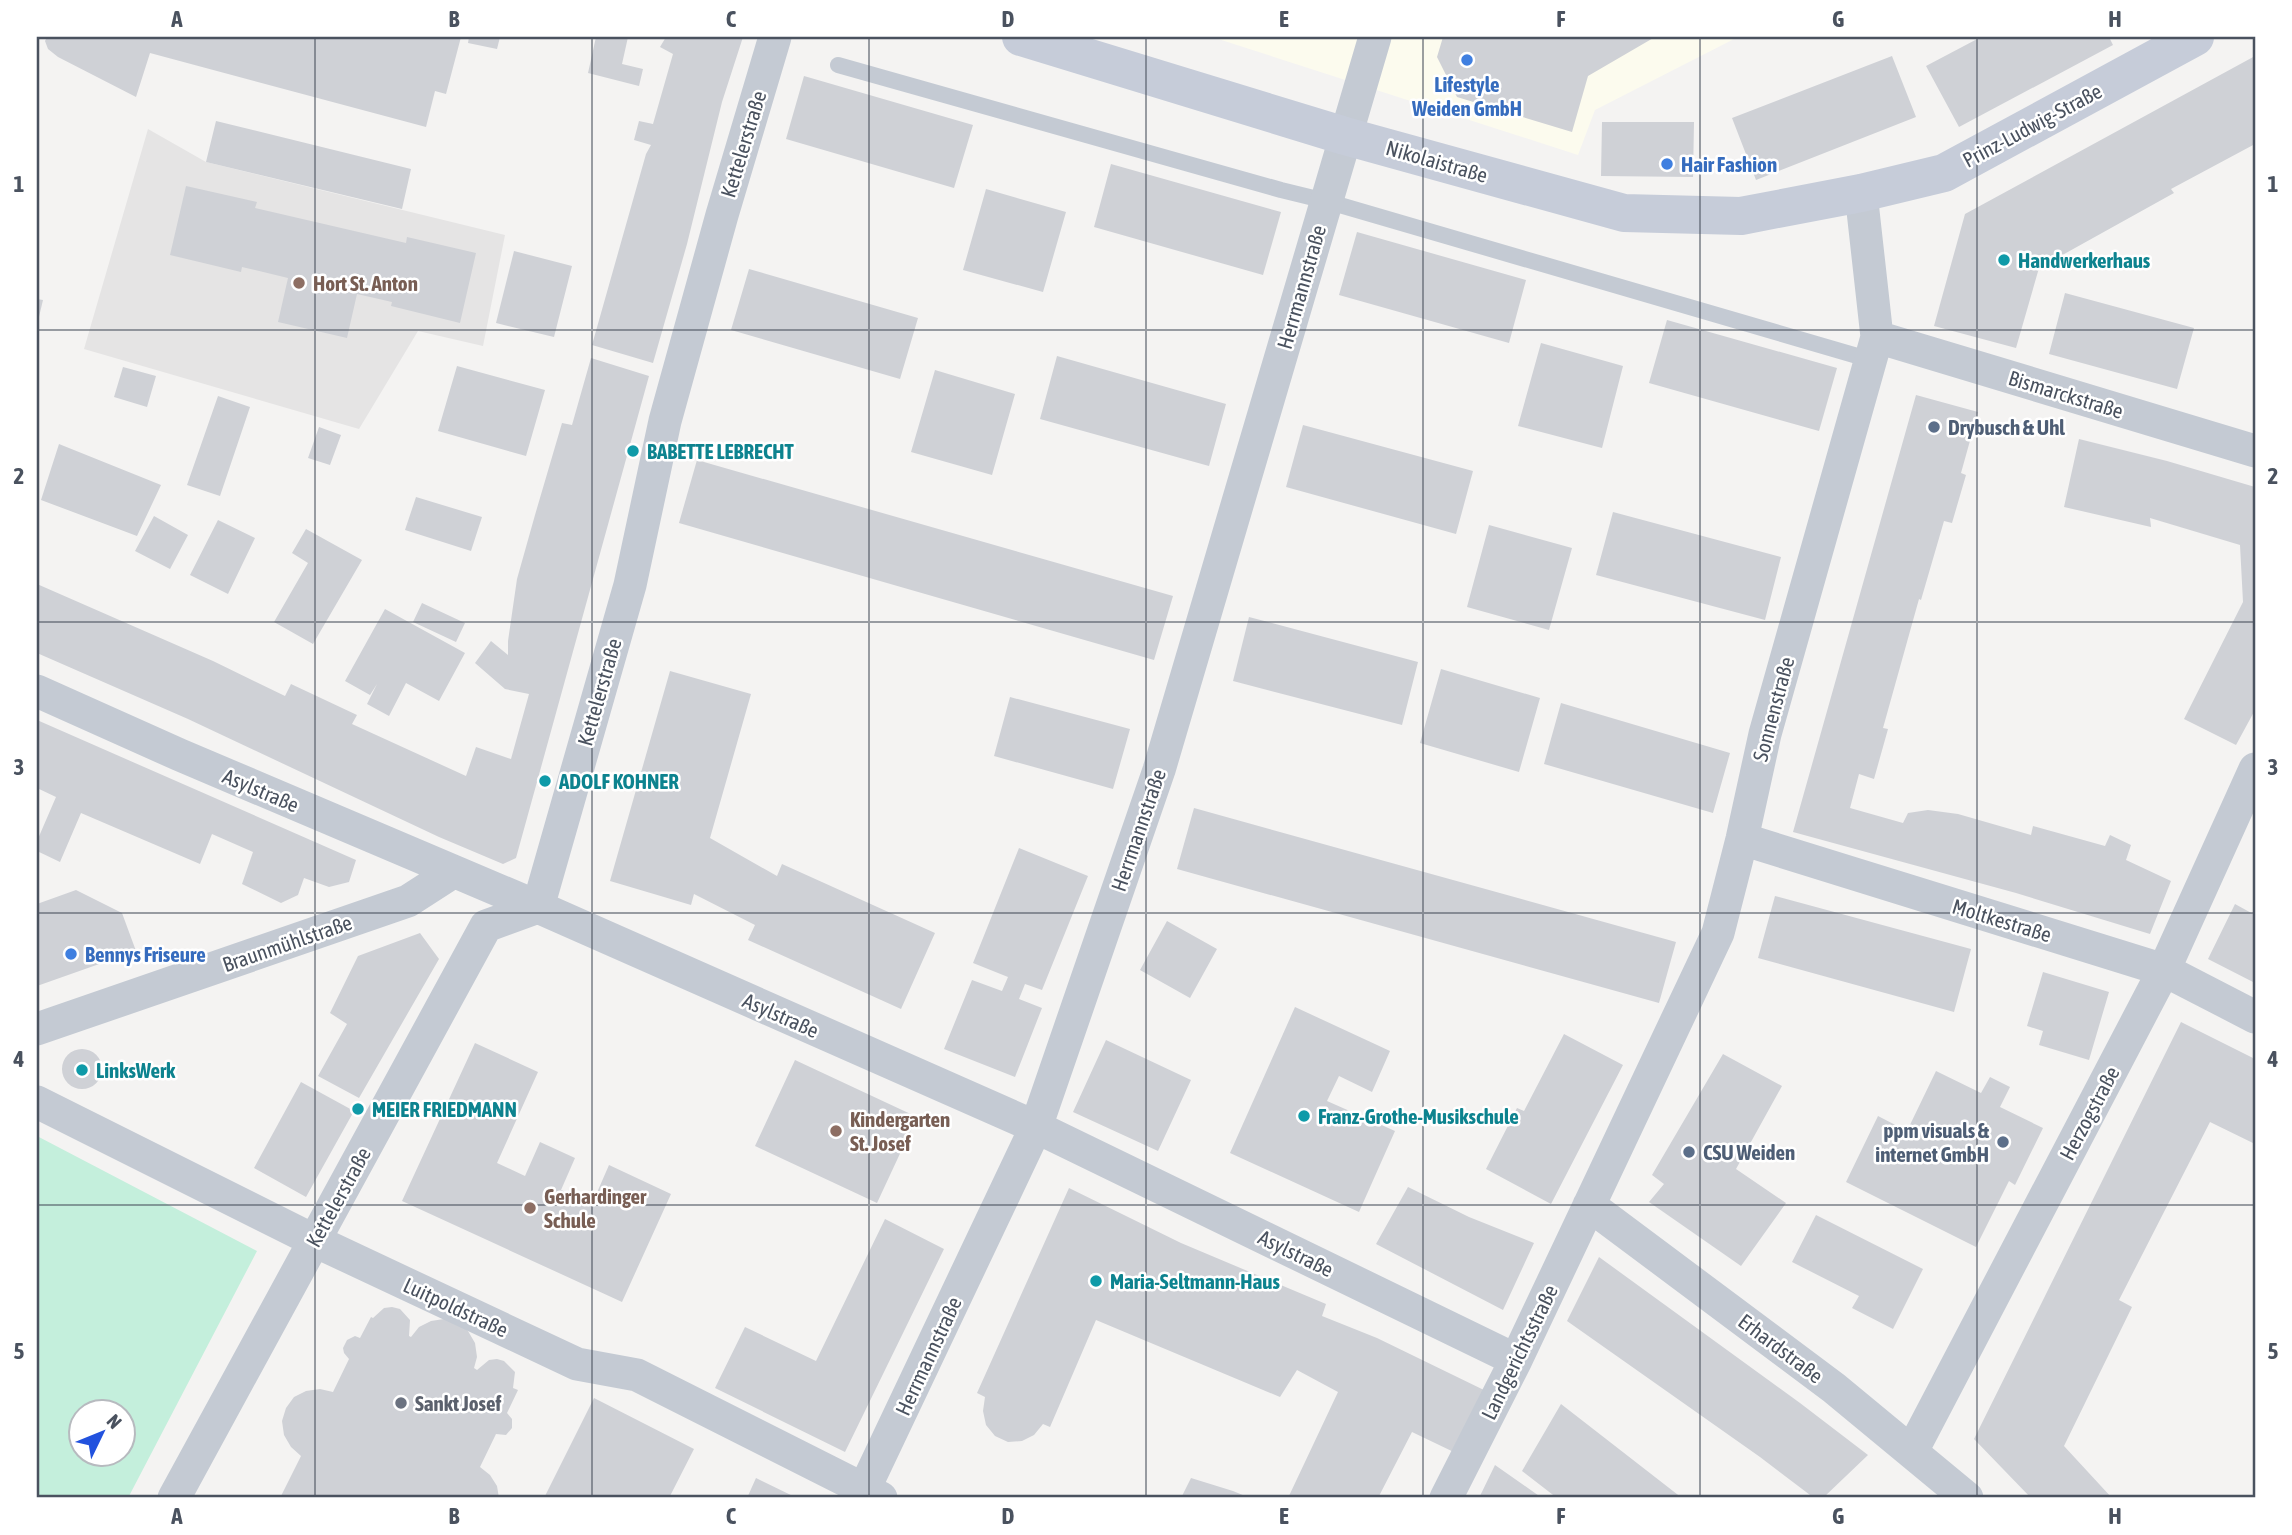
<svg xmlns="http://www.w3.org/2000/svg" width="2292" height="1535" viewBox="0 0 2292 1535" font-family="'Asap Condensed',sans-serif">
	<rect width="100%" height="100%" fill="#f4f3f2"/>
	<path fill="#fcfbee" d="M1212,37H1738L1595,110L1578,155Z"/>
	<path fill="#e5e4e4" d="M148,129L206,162L505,235L483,346L418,331L359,429L84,349Z"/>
	<path fill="#c4efdc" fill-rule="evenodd" d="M37,1136L257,1251L128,1498H37ZM80,1412H122V1454H80Z"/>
	<path fill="#cfd1d6" d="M47,37H461L446,94L435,91L426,127L150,53L136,97L58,57L48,49L45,41Z
		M469,37H500L497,49L468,43Z
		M596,37H628L622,64L643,69L639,86L588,73Z
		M666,37H743L722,102L687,244L653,363L592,345L646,154L651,145L634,140L639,121L653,124L673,54L660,47Z
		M1443,37H1655L1588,76L1572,132L1457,97L1437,57Z
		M1981,37H2109L2113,45L1959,127L1926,66Z
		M1892,56L1916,117L1756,180L1732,118Z
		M2255,56V144L2171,189L2174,193L2039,268L2016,348L1934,326L1965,214Z
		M804,76L973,125L954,188L786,139Z
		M216,121L411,169L402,209L206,162Z
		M1602,122H1694L1693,177L1601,176Z
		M1111,164L1281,212L1263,275L1094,227Z
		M186,186L257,202L255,208L406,243L407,237L476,253L460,323L391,306L392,302L357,294L347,338L278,322L288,278L242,267L241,272L170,255Z
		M986,189L1066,212L1043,292L963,270Z
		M1357,232L1526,280L1509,343L1339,295Z
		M514,251L572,266L554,337L496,323Z
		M749,269L918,318L900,379L731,330Z
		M2065,293L2194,328L2177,389L2049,354Z
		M37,299L43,300L38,321H37Z
		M1667,320L1837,368L1819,431L1649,383Z
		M1541,343L1623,366L1602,448L1518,426Z
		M1057,356L1226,404L1209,466L1040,419Z
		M591,358L649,376L516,858L503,864L439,837L188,719L37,653V584L213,661L285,696L291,684L357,715L352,724L466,776L476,747L511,759L529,694L505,689L475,663L491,641L508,655V641L517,579L535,515L562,423L572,425Z
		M457,366L545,390L526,456L438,431Z
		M123,367L156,376L147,407L114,397Z
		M935,370L1015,394L992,475L911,452Z
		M1916,395L1978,412L1961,473L1966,475L1952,523L1944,521L1921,600L1919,599L1883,728L1888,729L1874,779L1859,774L1850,808L1903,823L1908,813L1928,810L1958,814L2031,835L2033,826L2105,846L2110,835L2131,845L2126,860L2171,881L2150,934L2016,893L1793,832Z
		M218,396L250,407L220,496L187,485Z
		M1303,425L1473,471L1456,534L1286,487Z
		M319,427L341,435L330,465L308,458Z
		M2079,439L2167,461L2255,487V710L2236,745L2184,719L2243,602L2240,545L2150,518L2151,527L2064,507Z
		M59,444L161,485L137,536L41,500Z
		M697,460L1173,596L1154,660L679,523Z
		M416,497L482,517L471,551L405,530Z
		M1613,512L1781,557L1765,620L1596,575Z
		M154,516L188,535L170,569L135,551Z
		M218,520L255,538L228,594L190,575Z
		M1489,525L1572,548L1549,630L1467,607Z
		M306,529L362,560L313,644L274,622L308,563L292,553Z
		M422,603L465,623L456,642L413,622Z
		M385,609L465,653L439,701L406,683L389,716L367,704L377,684L370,695L345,681Z
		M1249,617L1418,662L1402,725L1233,681Z
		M1441,669L1540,698L1519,772L1420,743Z
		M670,671L751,694L710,838L777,876L782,864L935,933L901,1009L748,940L755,925L694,894L691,905L610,881Z
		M1010,697L1130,729L1113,789L994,756Z
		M1561,703L1730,753L1713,813L1544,764Z
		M37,720L356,860L349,882L329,887L304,878L298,895L281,903L242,884L253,852L212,834L200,864L81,813L60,862L37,851V841L56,797L37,788Z
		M1194,808L1676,942L1659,1003L1177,869Z
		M1019,848L1088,876L1042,990L1025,984L1019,999L1042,1008L1015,1077L944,1049L972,980L1002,991L1008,977L973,963Z
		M76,890L122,913L136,951L37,986V904Z
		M1775,896L1971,949L1954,1012L1758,958Z
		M2235,904L2255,915V983L2208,959Z
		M1167,921L1217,949L1190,998L1140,970Z
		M420,933L439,959L359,1098L318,1076L347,1024L330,1013L358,956Z
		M2043,972L2109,992L2089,1060L2039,1045L2043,1031L2027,1026Z
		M1295,1007L1390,1051L1372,1092L1339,1076L1327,1101L1395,1131L1359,1212L1230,1153Z
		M2181,1022L2255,1059V1144L2210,1122L2119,1300L2132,1307L2064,1446L2112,1498H2031L1974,1439Z
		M1564,1034L1623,1065L1551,1204L1486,1169L1517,1108L1524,1111Z
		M1106,1040L1191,1080L1158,1151L1073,1112Z
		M475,1043L538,1072L497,1163L525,1176L540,1142L575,1158L561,1190L592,1204L609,1165L671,1194L622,1302L402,1201Z
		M62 1069a20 20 0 1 1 40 0a20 20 0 1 1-40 0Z
		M1723,1054L1782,1086L1736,1169L1786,1203L1741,1266L1649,1202L1664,1184L1652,1175Z
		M795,1060L917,1117L877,1203L755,1146Z
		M1936,1071L1981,1093L1990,1077L2010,1087L2000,1107L2043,1128L2015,1185L2009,1181L1976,1247L1846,1182L1878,1116L1907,1131Z
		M301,1082L354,1111L306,1197L254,1168Z
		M1408,1187L1469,1217L1534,1243L1503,1310L1376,1244Z
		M1069,1188L1181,1243L1326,1304L1322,1316L1377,1338L1488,1392L1460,1455L1412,1432L1378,1498H1288L1338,1392L1297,1370L1280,1397L1096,1320L1050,1427L1043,1424L1034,1435L1022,1441L1008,1442L995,1436L986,1425L983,1411L985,1397L977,1393Z
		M1816,1215L1923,1269L1893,1329L1852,1308L1859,1296L1792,1262Z
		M885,1219L944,1249L845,1452L715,1388L745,1327L816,1361Z
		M1599,1257L1800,1403L1868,1455L1823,1498H1814L1760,1457L1567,1321Z
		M392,1307L400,1309L410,1320L409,1336L411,1337L419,1327L431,1321L444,1319L458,1323L468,1331L475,1343L477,1357L474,1368L477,1370L489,1360L497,1359L504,1361L515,1372L513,1388L518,1390L507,1413L512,1419V1428L506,1435L496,1434L480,1467L490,1475L497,1486L499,1498H280L301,1456L291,1447L284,1435L282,1421L286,1408L294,1397L306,1391L320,1389L333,1392L349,1359L344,1353L343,1348L347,1340L355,1336L360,1338L371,1317L373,1318L384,1308Z
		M594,1398L694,1449L669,1498H544Z
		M1561,1404L1682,1498H1557L1522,1471Z
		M1495,1465L1542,1498H1479Z
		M756,1478L797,1498H747Z
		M1191,1478L1233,1491L1250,1498H1181Z"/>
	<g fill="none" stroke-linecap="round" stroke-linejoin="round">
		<path stroke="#c4cad3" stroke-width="16" d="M838,65L1281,190L1326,201L1871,360"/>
		<path stroke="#c4cad3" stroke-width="33" d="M1877,337L2255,451
			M37,691L180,755L538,907L1036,1127L1516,1360
			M1742,839L2164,970L2255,1017
			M37,1029L408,901L453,872
			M37,1102L315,1241L577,1364L637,1375L881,1498
			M1589,1205L1834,1388L1967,1498
			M1912,1451L2164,970L2255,769
			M174,1498L486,926L538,907L630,585L665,421L722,215L775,37
			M860,1498L1036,1127L1159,770L1375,37
			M1446,1498L1516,1360L1718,933L1742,839L1765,734L1877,337L1861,193"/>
		<path stroke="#c6ccd9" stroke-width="38" d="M1021,37L1345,136L1624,213L1741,216L1861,193L1944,173L2195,37"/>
	</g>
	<path fill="none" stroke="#4a525f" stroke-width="2" stroke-opacity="0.55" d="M315,37V1498M592,37V1498M869,37V1498M1146,37V1498M1423,37V1498M1700,37V1498M1977,37V1498M37,330H2255M37,622H2255M37,913H2255M37,1205H2255"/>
	<g fill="#3f7fe0" stroke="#fff" stroke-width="2.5">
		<circle cx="1467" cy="60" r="7"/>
		<circle cx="1667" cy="164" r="7"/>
		<circle cx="71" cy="954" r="7"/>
	</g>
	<g fill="#0f9aa8" stroke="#fff" stroke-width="2.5">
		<circle cx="2004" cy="260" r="7"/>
		<circle cx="633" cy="451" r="7"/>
		<circle cx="545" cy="781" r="7"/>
		<circle cx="82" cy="1070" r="7"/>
		<circle cx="358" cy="1109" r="7"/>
		<circle cx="1304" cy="1116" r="7"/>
		<circle cx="1096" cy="1281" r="7"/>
	</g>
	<g fill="#8d6e63" stroke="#fff" stroke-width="2.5">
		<circle cx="299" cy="283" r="7"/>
		<circle cx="836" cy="1131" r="7"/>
		<circle cx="530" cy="1208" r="7"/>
	</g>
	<g fill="#5c6f8a" stroke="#fff" stroke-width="2.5">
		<circle cx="1934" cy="427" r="7"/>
		<circle cx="2003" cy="1142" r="7"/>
		<circle cx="1689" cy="1152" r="7"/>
	</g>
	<circle fill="#6b7280" stroke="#fff" stroke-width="2.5" cx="401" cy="1403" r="7"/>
	<g text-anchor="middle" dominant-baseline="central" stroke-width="5" stroke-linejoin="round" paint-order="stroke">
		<g font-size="21" font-weight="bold" fill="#366cbe" stroke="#fff" text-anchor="start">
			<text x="1467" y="84" text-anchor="middle">Lifestyle<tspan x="1467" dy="24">Weiden GmbH</tspan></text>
			<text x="1681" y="164">Hair Fashion</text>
			<text x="85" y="954">Bennys Friseure</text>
		</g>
		<g font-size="21" fill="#4a525f" stroke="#fff">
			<text transform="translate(2032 125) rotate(-28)">Prinz-Ludwig-Straße</text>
			<text transform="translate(743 144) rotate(-73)">Kettelerstraße</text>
			<text transform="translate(1437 161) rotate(16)">Nikolaistraße</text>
			<text transform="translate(1301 287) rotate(-74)">Herrmannstraße</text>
			<text transform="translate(2066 394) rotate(17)">Bismarckstraße</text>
			<text transform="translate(599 692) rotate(-74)">Kettelerstraße</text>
			<text transform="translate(1773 709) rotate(-75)">Sonnenstraße</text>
			<text transform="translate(261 790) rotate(23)">Asylstraße</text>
			<text transform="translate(1138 830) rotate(-71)">Herrmannstraße</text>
			<text transform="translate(2002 920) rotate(17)">Moltkestraße</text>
			<text transform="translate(287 943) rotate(-19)">Braunmühlstraße</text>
			<text transform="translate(781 1015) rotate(24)">Asylstraße</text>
			<text transform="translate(2089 1113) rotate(-62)">Herzogstraße</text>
			<text transform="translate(338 1197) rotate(-61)">Kettelerstraße</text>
			<text transform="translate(1296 1253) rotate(26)">Asylstraße</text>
			<text transform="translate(456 1307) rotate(25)">Luitpoldstraße</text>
			<text transform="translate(1781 1348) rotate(37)">Erhardstraße</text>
			<text transform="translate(1519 1352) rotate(-64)">Landgerichtsstraße</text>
			<text transform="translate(928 1356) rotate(-65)">Herrmannstraße</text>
		</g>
		<g font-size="21" font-weight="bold" fill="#0d838f" stroke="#fff" text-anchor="start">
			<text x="2018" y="260">Handwerkerhaus</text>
			<text x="647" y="451">BABETTE LEBRECHT</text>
			<text x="559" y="781">ADOLF KOHNER</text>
			<text x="96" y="1070">LinksWerk</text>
			<text x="372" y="1109">MEIER FRIEDMANN</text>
			<text x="1318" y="1116">Franz-Grothe-Musikschule</text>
			<text x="1110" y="1281">Maria-Seltmann-Haus</text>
		</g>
		<g font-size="21" font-weight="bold" fill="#785e54" stroke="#fff" text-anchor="start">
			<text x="313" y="283">Hort St. Anton</text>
			<text x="850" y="1119">Kindergarten<tspan x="850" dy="24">St. Josef</tspan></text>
			<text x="544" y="1196">Gerhardinger<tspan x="544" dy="24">Schule</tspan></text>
		</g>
		<g font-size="21" font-weight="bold" fill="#4e5e75" stroke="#fff" text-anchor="start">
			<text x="1948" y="427">Drybusch &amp; Uhl</text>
			<text x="1989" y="1130" text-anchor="end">ppm visuals &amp;<tspan x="1989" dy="24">internet GmbH</tspan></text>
			<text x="1703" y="1152">CSU Weiden</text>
		</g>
		<g font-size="21" font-weight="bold" fill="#5b616d" stroke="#fff" text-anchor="start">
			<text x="415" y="1403">Sankt Josef</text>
		</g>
	</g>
	<rect width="2292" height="1535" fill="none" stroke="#ffffff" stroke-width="77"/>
	<g transform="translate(102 1433) rotate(47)"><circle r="33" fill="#ffffff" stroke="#b7babf" stroke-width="2"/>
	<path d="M0-5L12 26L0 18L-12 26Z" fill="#2252de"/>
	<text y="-10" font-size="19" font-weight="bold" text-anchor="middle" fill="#4a525f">N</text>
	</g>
	<rect x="38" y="38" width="2216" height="1458" fill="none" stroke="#4a525f" stroke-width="2.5"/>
	<g font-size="23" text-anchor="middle" font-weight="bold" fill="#4a525f">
		<text x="177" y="27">A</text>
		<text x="454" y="27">B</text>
		<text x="731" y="27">C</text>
		<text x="1008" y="27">D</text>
		<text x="1284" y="27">E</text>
		<text x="1561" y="27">F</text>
		<text x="1838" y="27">G</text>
		<text x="2115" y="27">H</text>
		<text x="19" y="192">1</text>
		<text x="2273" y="192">1</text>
		<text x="19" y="484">2</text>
		<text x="2273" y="484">2</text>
		<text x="19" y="775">3</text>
		<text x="2273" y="775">3</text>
		<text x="19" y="1067">4</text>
		<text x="2273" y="1067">4</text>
		<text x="19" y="1359">5</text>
		<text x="2273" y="1359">5</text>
		<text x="177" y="1524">A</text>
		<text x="454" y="1524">B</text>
		<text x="731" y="1524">C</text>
		<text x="1008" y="1524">D</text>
		<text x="1284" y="1524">E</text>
		<text x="1561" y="1524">F</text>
		<text x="1838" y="1524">G</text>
		<text x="2115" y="1524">H</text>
	</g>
</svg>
